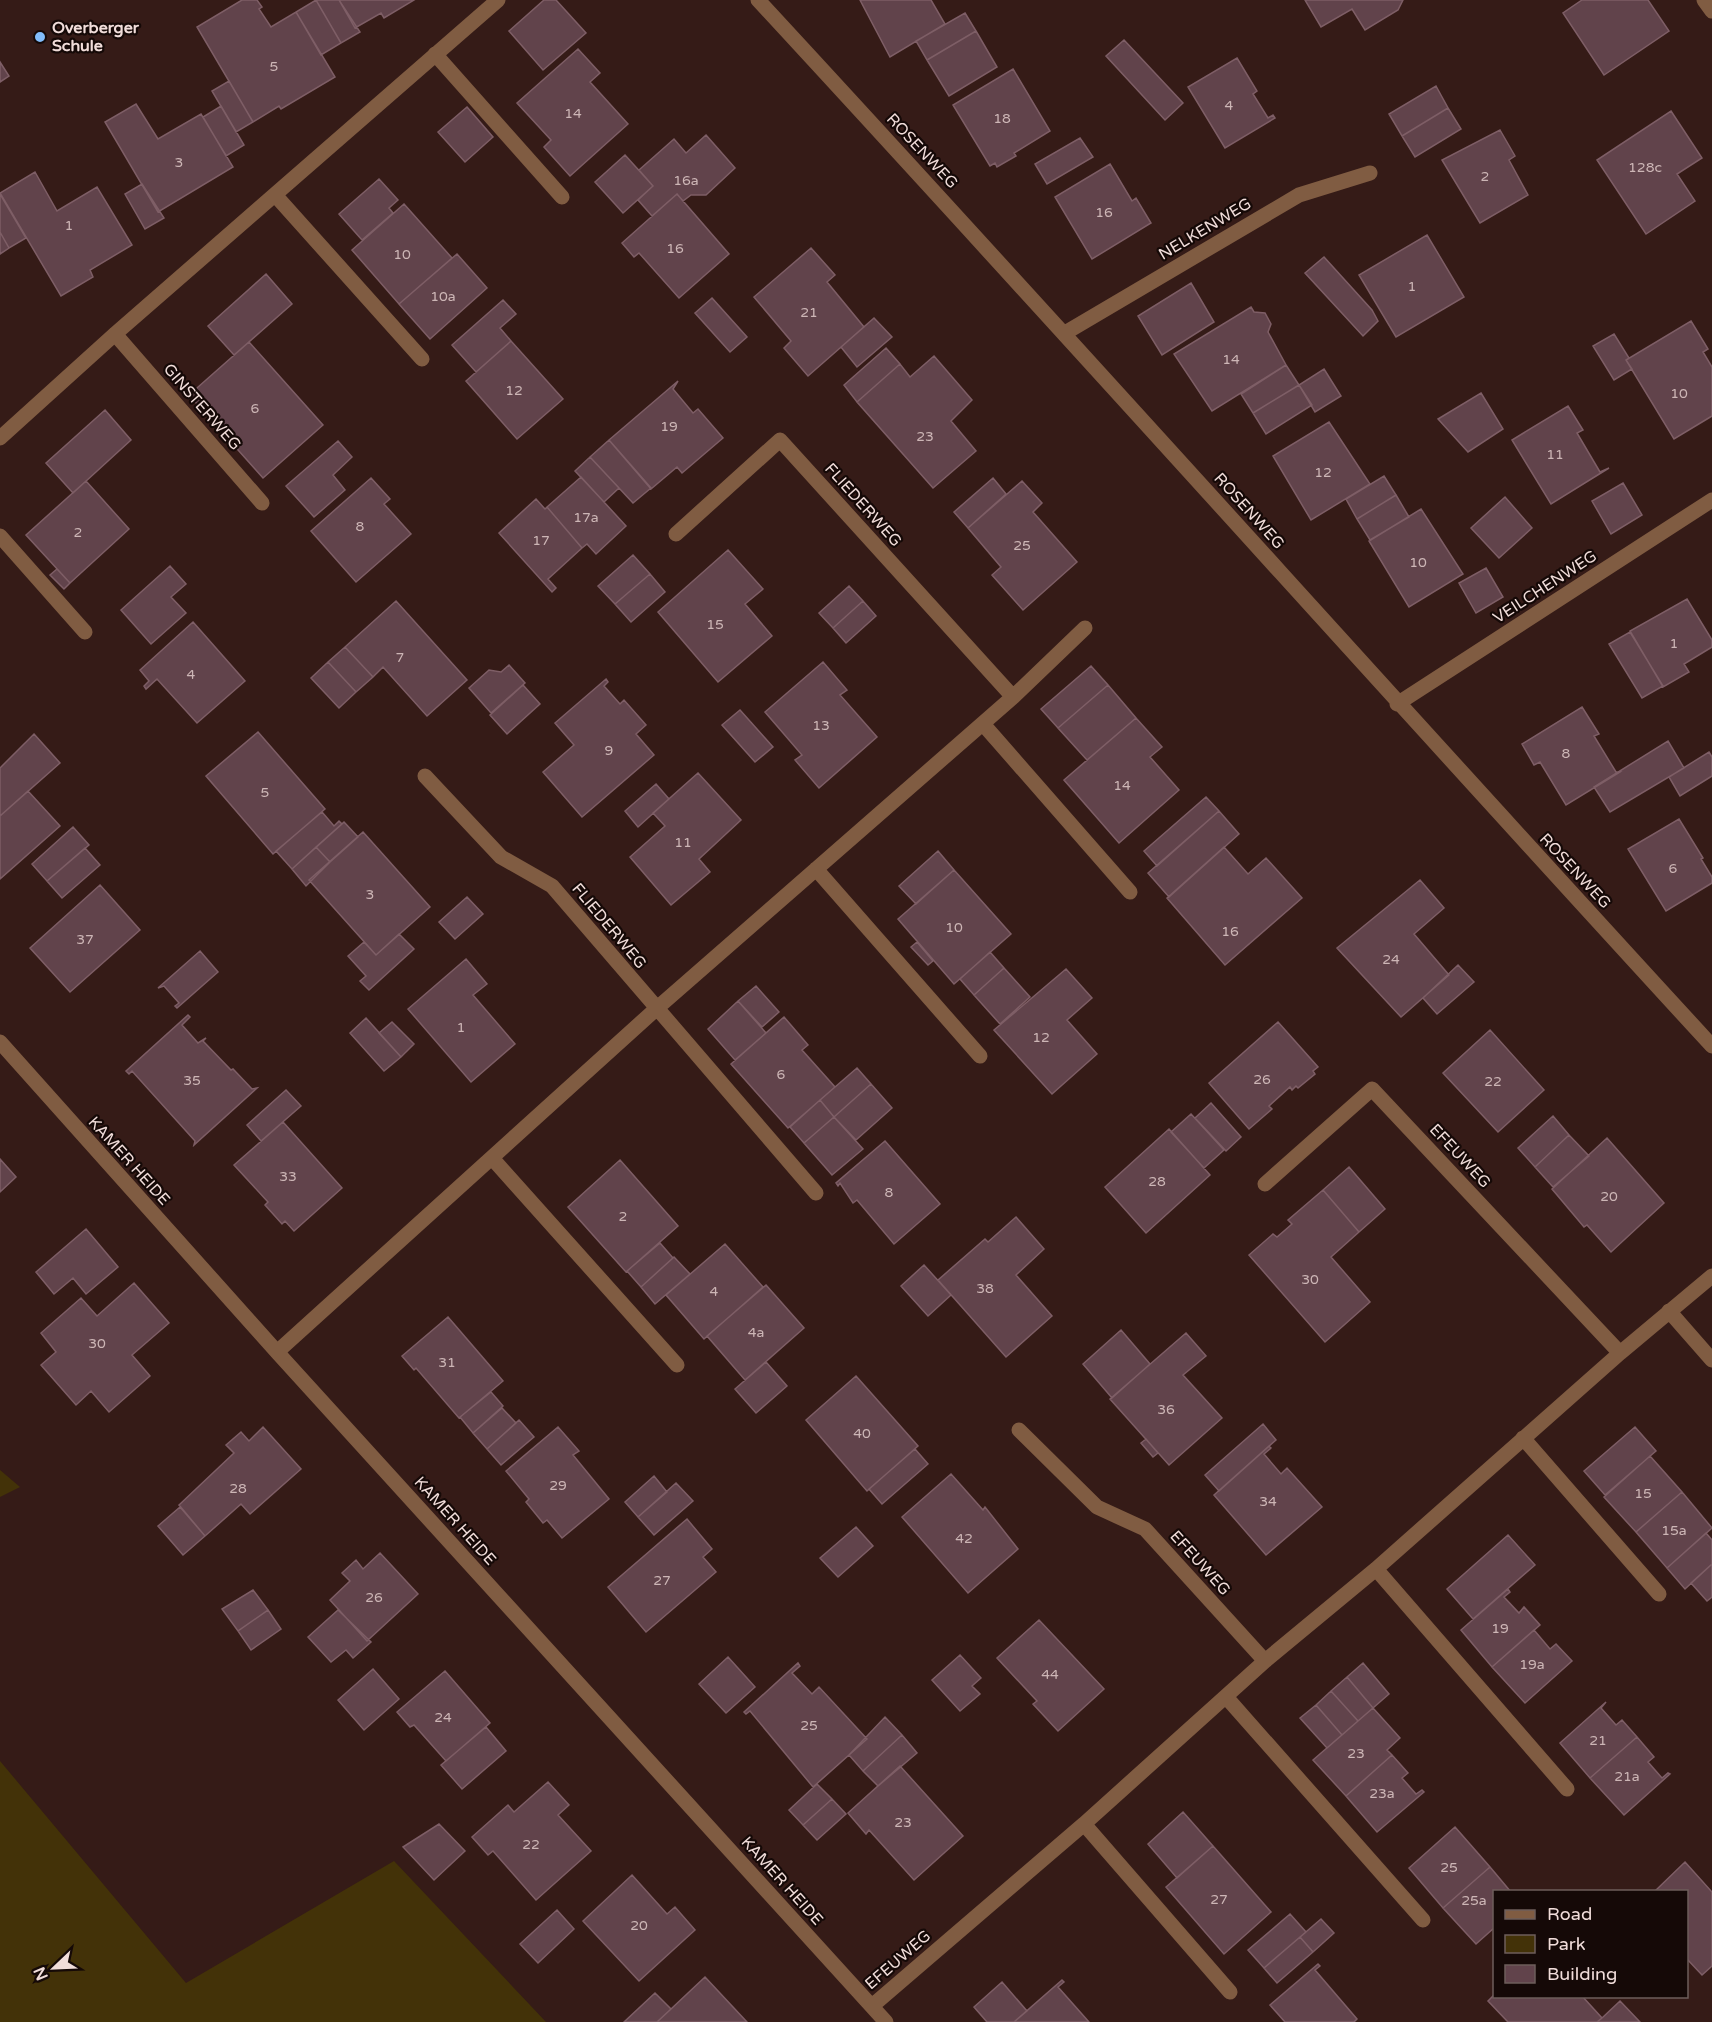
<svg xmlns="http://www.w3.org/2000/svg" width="1712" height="2022" viewBox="0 0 1712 2022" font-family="'Varela Round',sans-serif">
	<rect width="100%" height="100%" fill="#351b17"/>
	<path fill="#433208" d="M0,1470L20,1487L0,1497Z
		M0,1761L186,1983L394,1861L546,2022H0Z"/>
	<path fill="#61434b" stroke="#7e5e66" stroke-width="1.5" d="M242,0H257L262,7L259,9L271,27L296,12L335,77L281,109L279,106L253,122L197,27Z
		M316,0L341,43L321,55L296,12Z
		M316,0H339L360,32L341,43Z
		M339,0H414L384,18L381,13L355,28Z
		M544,0H556L586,33L543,70L509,31Z
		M860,0H931L945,24L890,57Z
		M1305,0H1403L1398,10L1365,30L1352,9L1321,27Z
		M1582,0H1648L1669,31L1604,75L1563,13Z
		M965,13L976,31L927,60L916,41Z
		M976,31L997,67L949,96L927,60Z
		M1124,40L1183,103L1165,120L1106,56Z
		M578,49L600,73L590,82L628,124L570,176L544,147L551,140L517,103Z
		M1237,58L1257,91L1253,94L1268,118L1273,115L1275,118L1225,148L1188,87Z
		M0,62L9,76L0,82Z
		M1013,69L1050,131L1014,153L1016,156L997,167L995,163L990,166L953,105Z
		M229,81L253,122L236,132L212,91Z
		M1436,86L1448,108L1402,136L1389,114Z
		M136,104L158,139L201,114L233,167L158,212L105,122Z
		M221,106L244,145L226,156L203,117Z
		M467,107L493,137L465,162L438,132Z
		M1448,108L1461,129L1415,157L1402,136Z
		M1671,111L1702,158L1677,174L1695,201L1646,234L1597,160Z
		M1500,130L1515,156L1509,160L1528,195L1480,223L1442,160Z
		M706,135L735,168L706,195H691L683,201L677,194L652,216L638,200L653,186L639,170L674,139L686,153Z
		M1080,138L1093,157L1047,184L1035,164Z
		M625,155L653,186L623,213L595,182Z
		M1110,164L1132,201L1136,198L1151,223L1092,259L1055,197Z
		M35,172L57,211L97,187L132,245L90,270L93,277L61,296L0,193Z
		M379,179L398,200L389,208L393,213L362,240L339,214Z
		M142,184L164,218L145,229L125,194Z
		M0,194L26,238L9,248L0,232Z
		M677,194L729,254L679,298L639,253L634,257L622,243Z
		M404,204L452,258L399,304L352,250Z
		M0,232L9,248L0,254Z
		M1427,235L1464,297L1396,337L1359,275Z
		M811,248L835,275L827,282L864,327L808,376L784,348L791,341L754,297Z
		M457,254L487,288L430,339L399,304Z
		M1324,257L1372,310L1378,321L1363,336L1305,273Z
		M266,274L292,304L234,355L208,326Z
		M1191,283L1214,322L1162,355L1138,316Z
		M712,298L747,337L730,352L695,313Z
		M503,300L516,314L500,328L511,341L476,372L452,345Z
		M1251,307L1254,312L1265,313L1271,324L1268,332L1286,365L1212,411L1174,354Z
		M874,318L892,337L857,367L841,347Z
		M1691,321L1708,349L1703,352L1712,367V416L1674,439L1626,360Z
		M1614,334L1629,358L1626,360L1632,369L1614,380L1593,346Z
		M511,341L563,399L517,439L466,381Z
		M249,342L323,425L263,478L189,395Z
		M886,348L900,364L857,402L844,385Z
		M934,356L972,400L951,421L976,451L933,488L857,402L900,364L910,377Z
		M1286,365L1299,385L1253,413L1241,394Z
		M1324,369L1341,396L1315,412L1299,385Z
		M678,381L673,389L693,413L698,409L723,438L682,473L677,467L651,489L609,440Z
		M1299,385L1312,405L1266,434L1253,413Z
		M1481,393L1503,429L1468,452L1438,419Z
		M1568,406L1583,430L1577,433L1600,472L1609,468L1551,504L1512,440Z
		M105,410L131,440L73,493L46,463Z
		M1329,422L1370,484L1311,520L1273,456Z
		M609,440L651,488L633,503L590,457Z
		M338,441L352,457L333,475L345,490L314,517L286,486Z
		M590,457L619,488L604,502L575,471Z
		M1384,476L1396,495L1357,519L1346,499Z
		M581,477L626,526L596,554L587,544L582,548L547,507Z
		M371,478L390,499L384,504L411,534L356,582L311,531Z
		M993,478L1006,494L968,528L954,512Z
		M86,481L129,529L70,583L26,535Z
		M1022,481L1042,503L1033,512L1077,562L1023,610L992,575L1001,567L968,528Z
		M1623,483L1642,515L1611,534L1592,501Z
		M1396,495L1409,517L1370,540L1357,519Z
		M1505,497L1532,528L1499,558L1471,528Z
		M536,499L545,509L547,507L582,548L548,579L556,588L552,592L499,533Z
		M1421,509L1463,574L1409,607L1369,541Z
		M728,550L763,589L745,604L772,636L718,682L658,612Z
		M633,555L650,574L615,604L598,586Z
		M170,566L186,584L171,597L186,613L151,644L121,610Z
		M1486,568L1503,597L1476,613L1459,583Z
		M57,569L70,583L64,589L50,575Z
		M650,574L665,592L631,622L615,604Z
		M849,586L863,601L833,628L819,613Z
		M1687,599L1712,640V647L1684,664L1689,672L1663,687L1630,631Z
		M396,601L467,680L427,716L383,667L373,677L345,647Z
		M863,601L876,616L846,643L833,628Z
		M193,622L245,681L197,723L157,679L146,689L144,686L149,681L140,670Z
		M1630,632L1663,686L1642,698L1609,644Z
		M345,647L373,677L356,692L328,662Z
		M328,662L356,692L339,708L311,678Z
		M823,662L847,690L840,695L877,737L819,788L795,760L802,755L765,712Z
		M509,665L525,683L491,713L469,688L489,670L501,672Z
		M1091,666L1108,685L1058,728L1041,709Z
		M606,679L608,682L604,686L620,704L624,700L646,725L636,734L654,755L582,817L543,772L574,745L555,723Z
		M523,685L540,704L507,734L490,715Z
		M1108,685L1136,718L1087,760L1058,728Z
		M1582,707L1599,734L1594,736L1616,772H1620L1566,805L1540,762L1534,765L1522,744Z
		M740,710L773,747L755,762L722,725Z
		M1136,718L1162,747L1150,757L1179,790L1119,843L1064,780Z
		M258,732L325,809L273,854L206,776Z
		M34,734L60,763L0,816V768Z
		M1668,741L1684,768L1610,812L1594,787Z
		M1709,752L1712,757V776L1680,796L1669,777Z
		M698,773L741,820L699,859L710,872L671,905L630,857L665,826L653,813Z
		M656,784L669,799L638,827L625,811Z
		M28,791L60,826L0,879V816Z
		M1206,797L1219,811L1157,866L1144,851Z
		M1219,811L1239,834L1169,897L1148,873Z
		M322,812L334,826L339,821L342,824L292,869L276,851Z
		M1679,819L1703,858L1701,859L1712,877V883L1666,911L1628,849Z
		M344,822L358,837L330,862L316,847Z
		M73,827L89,845L47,881L32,864Z
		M363,832L430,907L376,955L309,880Z
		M316,847L330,862L306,886L292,869Z
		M1224,847L1248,874L1266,858L1302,898L1225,965L1167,898Z
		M85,848L100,865L62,898L47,881Z
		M938,851L954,870L916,904L899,886Z
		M954,870L1011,934L954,984L898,919Z
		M1420,880L1444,908L1414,934L1449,975L1401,1017L1337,948Z
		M100,885L140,930L70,992L30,948Z
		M467,897L483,914L455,939L439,922Z
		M399,934L414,949L369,990L360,981L366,976L348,956L364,942L376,955Z
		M917,942L933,961L928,965L911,947Z
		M200,951L218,972L177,1008L175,1006L179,1003L164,986L158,988Z
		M990,952L1004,968L974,995L960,979Z
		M466,959L487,984L473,995L515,1044L471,1082L408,1009Z
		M1458,965L1474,982L1437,1014L1423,998Z
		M1004,968L1030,997L1000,1024L974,995Z
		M1066,969L1092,998L1067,1020L1097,1054L1052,1094L994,1030Z
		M756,986L779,1012L762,1027L738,1001Z
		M738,1001L766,1033L735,1060L708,1029Z
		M188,1015L190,1017L182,1025L198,1043L206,1038L203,1041L231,1070L233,1069L252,1089L257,1088L194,1145L195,1141L132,1071L129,1074L126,1071Z
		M784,1017L808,1045L802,1050L835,1087L788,1128L731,1064Z
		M366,1018L401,1057L384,1071L350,1033Z
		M392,1022L414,1044L401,1057L379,1033Z
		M1278,1022L1318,1067L1313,1071L1315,1074L1298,1088L1296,1086L1292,1090L1290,1087L1269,1106L1272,1109L1249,1129L1209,1083Z
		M1490,1030L1544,1090L1498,1132L1443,1073Z
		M857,1068L871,1084L834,1117L820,1100Z
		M871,1084L892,1108L856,1140L834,1117Z
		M286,1090L301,1106L261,1141L247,1125Z
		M820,1100L834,1117L804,1143L790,1127Z
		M1211,1103L1241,1137L1226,1151L1195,1118Z
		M1191,1114L1224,1150L1204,1168L1171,1132Z
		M1553,1116L1569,1135L1535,1167L1518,1148Z
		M834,1117L863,1149L832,1175L804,1143Z
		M283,1122L342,1188L294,1231L285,1221L282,1224L265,1205L268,1202L234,1165Z
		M1169,1129L1210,1175L1146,1233L1105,1187Z
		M1569,1135L1589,1156L1553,1187L1535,1167Z
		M1607,1138L1664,1203L1611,1252L1587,1225L1584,1227L1552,1189Z
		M885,1141L940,1204L894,1244L857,1200L853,1203L840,1183L838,1186L836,1183Z
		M0,1159L16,1177L0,1192Z
		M620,1160L678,1226L626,1272L568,1207Z
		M1349,1167L1385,1209L1359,1232L1323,1190Z
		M1323,1190L1359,1232L1331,1257L1370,1302L1325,1342L1249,1255L1273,1234L1277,1237L1292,1224L1288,1220Z
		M1016,1217L1044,1249L1016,1275L1052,1316L1006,1357L938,1280L985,1239L988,1242Z
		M86,1229L118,1267L86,1294L73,1278L54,1294L36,1272Z
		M660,1243L673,1258L641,1287L627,1271Z
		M725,1244L763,1287L704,1339L666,1295Z
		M674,1257L690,1274L655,1304L641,1287Z
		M924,1265L951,1295L928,1316L901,1286Z
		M134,1283L169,1323L132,1355L150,1376L109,1412L91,1391L76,1405L41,1365L56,1352L41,1333L81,1298L97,1316Z
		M766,1285L804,1328L745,1380L707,1336Z
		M448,1317L503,1381L459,1418L416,1368L414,1370L402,1356Z
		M1121,1330L1150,1364L1112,1398L1083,1364Z
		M1186,1333L1206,1356L1183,1375L1222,1418L1169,1465L1110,1399Z
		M766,1362L787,1386L756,1413L735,1389Z
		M856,1376L918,1446L867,1491L806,1420Z
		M491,1392L503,1406L473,1433L460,1417Z
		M502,1408L516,1423L487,1449L473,1433Z
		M519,1420L534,1437L501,1465L487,1449Z
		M1263,1424L1276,1440L1219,1491L1205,1475Z
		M263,1427L301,1469L250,1514L241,1504L205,1536L179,1505L234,1453L226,1445L241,1432L249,1441Z
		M558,1427L579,1451L573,1455L609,1499L562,1538L547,1520L543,1523L526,1502L529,1499L506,1471Z
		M1635,1427L1656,1451L1605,1495L1584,1471Z
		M1146,1439L1158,1453L1153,1457L1141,1443Z
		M1269,1446L1271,1448L1264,1454L1281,1474L1287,1468L1322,1507L1266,1555L1214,1495Z
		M915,1449L928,1464L882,1504L869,1489Z
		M1650,1456L1682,1492L1636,1532L1604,1497Z
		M951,1474L983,1510L985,1507L1018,1549L968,1593L902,1517Z
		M654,1476L667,1492L638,1517L625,1502Z
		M676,1483L693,1501L654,1535L638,1517Z
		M1682,1492L1712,1528L1667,1568L1636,1532Z
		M180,1507L205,1536L183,1555L158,1526Z
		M687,1519L712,1549L703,1557L716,1572L646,1632L608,1587Z
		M856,1527L873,1546L838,1577L820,1558Z
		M1706,1533L1712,1540V1564L1685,1589L1667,1568Z
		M1508,1535L1535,1565L1473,1619L1447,1589Z
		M380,1553L418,1594L367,1641L330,1600L350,1581L342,1573L356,1560L363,1569Z
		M1712,1564V1597L1707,1601L1691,1583Z
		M1508,1589L1510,1592L1504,1597L1519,1613L1524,1607L1540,1625L1492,1667L1461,1630Z
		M253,1590L268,1610L238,1631L222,1609Z
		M268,1610L281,1629L251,1650L238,1631Z
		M338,1610L371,1642L353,1658L346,1650L331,1662L308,1637Z
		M1039,1620L1104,1689L1058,1731L1033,1704L1037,1701L997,1658Z
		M1534,1630L1550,1649L1556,1644L1572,1661L1525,1703L1492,1667Z
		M960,1655L981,1678L972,1686L980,1694L960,1711L932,1680Z
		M728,1657L755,1687L726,1713L699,1684Z
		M798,1663L800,1666L792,1673L812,1694L819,1687L867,1739L813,1787L750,1711L746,1714L744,1712Z
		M1363,1663L1389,1694L1373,1708L1347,1677Z
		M373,1669L399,1699L364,1730L338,1700Z
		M445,1671L490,1723L446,1761L414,1725L410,1727L397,1712Z
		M1347,1677L1373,1708L1358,1721L1331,1691Z
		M1331,1691L1358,1721L1342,1735L1316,1705Z
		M1606,1702L1601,1708L1616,1725L1622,1720L1637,1737L1590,1778L1560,1743Z
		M1316,1705L1342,1735L1327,1748L1300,1718Z
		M1373,1708L1400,1738L1387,1750L1392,1755L1346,1796L1313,1760Z
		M885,1717L902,1735L863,1771L849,1755Z
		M486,1727L506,1751L462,1789L441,1765Z
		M902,1735L917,1753L878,1786L863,1771Z
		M1637,1737L1654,1757L1648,1762L1662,1778L1668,1773L1670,1774L1624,1815L1590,1778Z
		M1392,1755L1408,1773L1402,1778L1416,1794L1422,1790L1424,1792L1377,1832L1346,1796Z
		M900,1766L963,1836L914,1880L869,1830L866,1834L848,1813Z
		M548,1782L569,1805L558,1815L591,1851L536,1900L493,1851L488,1855L472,1837L508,1805L514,1812Z
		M817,1784L832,1799L803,1825L789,1810Z
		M832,1799L846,1814L817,1840L803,1825Z
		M1183,1812L1213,1846L1177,1878L1148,1844Z
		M439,1824L465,1851L434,1880L403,1847Z
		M1455,1827L1490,1867L1443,1908L1409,1868Z
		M1213,1846L1271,1912L1224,1954L1166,1887Z
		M1685,1862L1712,1892V1966L1702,1975L1686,1958V1892H1654Z
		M1490,1867L1511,1892H1494V1928L1476,1944L1443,1908Z
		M632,1875L667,1914L675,1907L695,1930L639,1981L583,1921Z
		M557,1910L574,1929L538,1963L520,1944Z
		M1290,1914L1306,1932L1264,1968L1248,1950Z
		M1321,1919L1334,1933L1313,1952L1300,1937Z
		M1300,1937L1313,1952L1277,1983L1264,1968Z
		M1318,1964L1320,1966L1315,1970L1357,2019L1354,2022H1285L1270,2005Z
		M705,1977L747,2022H657L671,2009Z
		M1062,1980L1064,1982L1058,1987L1089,2022H1014Z
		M1002,1982L1027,2011L1014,2022H987L974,2007Z
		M655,1993L671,2009L657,2022H624Z
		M1494,1995L1582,1996L1602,2018L1597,2022H1508L1488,2001Z
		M1620,2001L1640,2022H1597L1602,2018Z"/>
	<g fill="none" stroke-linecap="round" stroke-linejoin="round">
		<path stroke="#805c42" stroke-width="15" d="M758,0C1079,347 1393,699 1712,1046
			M1704,0L1712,11
			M435,54L562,197
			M276,196L422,359
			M1065,333L1299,195L1370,173
			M115,334L262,503
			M0,438L115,334L498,0
			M676,534L780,440L1013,697
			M0,536L85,632
			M1397,704L1712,500
			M983,724L1130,892
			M425,776L501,857L552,886L816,1193
			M816,869L980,1056
			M0,1042L277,1352L886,2022
			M492,1158L677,1365
			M1265,1184L1372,1089L1620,1353
			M1669,1311L1712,1360
			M277,1352L656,1009L1013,697L1085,628
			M1019,1430L1097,1507L1145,1529L1265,1661
			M1523,1438L1659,1594
			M1376,1569L1567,1789
			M1227,1698L1423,1920
			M1084,1824L1230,1992
			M872,2006L1084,1824L1265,1661L1376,1569L1620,1353L1712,1276"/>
	</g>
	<circle fill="#82bcfa" stroke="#150907" stroke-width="2" cx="40" cy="37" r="6"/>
	<g text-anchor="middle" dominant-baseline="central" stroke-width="4.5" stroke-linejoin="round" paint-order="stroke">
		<g font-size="14" fill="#cdb6b6">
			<text x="274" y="66">5</text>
			<text x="1229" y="105">4</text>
			<text x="573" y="113">14</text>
			<text x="1002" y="118">18</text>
			<text x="179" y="162">3</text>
			<text x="1645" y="167">128c</text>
			<text x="1485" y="176">2</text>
			<text x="686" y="180">16a</text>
			<text x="1104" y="212">16</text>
			<text x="69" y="225">1</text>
			<text x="675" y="248">16</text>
			<text x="402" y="254">10</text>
			<text x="1412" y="286">1</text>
			<text x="443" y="296">10a</text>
			<text x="809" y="312">21</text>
			<text x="1231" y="359">14</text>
			<text x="514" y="390">12</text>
			<text x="1679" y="393">10</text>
			<text x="255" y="408">6</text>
			<text x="669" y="426">19</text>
			<text x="925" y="436">23</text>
			<text x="1555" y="454">11</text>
			<text x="1323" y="472">12</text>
			<text x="586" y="517">17a</text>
			<text x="360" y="526">8</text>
			<text x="78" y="532">2</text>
			<text x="541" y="540">17</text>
			<text x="1022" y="545">25</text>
			<text x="1418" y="562">10</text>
			<text x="715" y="624">15</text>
			<text x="1674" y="643">1</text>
			<text x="400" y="657">7</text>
			<text x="191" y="674">4</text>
			<text x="821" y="725">13</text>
			<text x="609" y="750">9</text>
			<text x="1566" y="753">8</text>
			<text x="1122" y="785">14</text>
			<text x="265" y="792">5</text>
			<text x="683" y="842">11</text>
			<text x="1673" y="868">6</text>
			<text x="370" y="894">3</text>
			<text x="954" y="927">10</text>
			<text x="1230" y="931">16</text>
			<text x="85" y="939">37</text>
			<text x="1391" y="959">24</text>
			<text x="461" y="1027">1</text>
			<text x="1041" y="1037">12</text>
			<text x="781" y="1074">6</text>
			<text x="1262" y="1079">26</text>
			<text x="192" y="1080">35</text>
			<text x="1493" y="1081">22</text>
			<text x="288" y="1176">33</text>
			<text x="1157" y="1181">28</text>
			<text x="889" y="1192">8</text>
			<text x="1609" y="1196">20</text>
			<text x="623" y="1216">2</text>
			<text x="1310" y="1279">30</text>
			<text x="985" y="1288">38</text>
			<text x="714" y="1291">4</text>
			<text x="756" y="1332">4a</text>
			<text x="97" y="1343">30</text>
			<text x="447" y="1362">31</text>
			<text x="1166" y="1409">36</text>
			<text x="862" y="1433">40</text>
			<text x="558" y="1485">29</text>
			<text x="238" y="1488">28</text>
			<text x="1643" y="1493">15</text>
			<text x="1268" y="1501">34</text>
			<text x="1674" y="1530">15a</text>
			<text x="964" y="1538">42</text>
			<text x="662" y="1580">27</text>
			<text x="374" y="1597">26</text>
			<text x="1500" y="1628">19</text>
			<text x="1532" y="1664">19a</text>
			<text x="1050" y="1674">44</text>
			<text x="443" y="1717">24</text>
			<text x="809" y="1725">25</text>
			<text x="1598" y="1740">21</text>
			<text x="1356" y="1753">23</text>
			<text x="1627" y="1776">21a</text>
			<text x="1382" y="1793">23a</text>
			<text x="903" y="1822">23</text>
			<text x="531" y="1844">22</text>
			<text x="1449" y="1867">25</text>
			<text x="1219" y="1899">27</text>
			<text x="1474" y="1900">25a</text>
			<text x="639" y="1925">20</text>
		</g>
		<g font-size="16" font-weight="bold" fill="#f1ddda" stroke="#150907" text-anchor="start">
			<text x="52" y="28">Overberger<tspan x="52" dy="18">Schule</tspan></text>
		</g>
		<g font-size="16" fill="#f1ddda" stroke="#150907">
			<text transform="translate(922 151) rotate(47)">ROSENWEG</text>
			<text transform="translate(1205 229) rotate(-31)">NELKENWEG</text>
			<text transform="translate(202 407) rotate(49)">GINSTERWEG</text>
			<text transform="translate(863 505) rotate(48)">FLIEDERWEG</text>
			<text transform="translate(1249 511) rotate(48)">ROSENWEG</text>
			<text transform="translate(1545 587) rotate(-33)">VEILCHENWEG</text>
			<text transform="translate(1575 871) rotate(47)">ROSENWEG</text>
			<text transform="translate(609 926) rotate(50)">FLIEDERWEG</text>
			<text transform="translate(1460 1156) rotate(47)">EFEUWEG</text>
			<text transform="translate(129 1161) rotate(48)">KAMER HEIDE</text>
			<text transform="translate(455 1521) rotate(48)">KAMER HEIDE</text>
			<text transform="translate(1200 1563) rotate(48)">EFEUWEG</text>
			<text transform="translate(782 1881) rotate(48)">KAMER HEIDE</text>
			<text transform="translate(898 1960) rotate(-41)">EFEUWEG</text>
		</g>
	</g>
	<rect x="1493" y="1890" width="195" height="108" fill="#150907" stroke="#6d5e5b" stroke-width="1.5"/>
	<rect x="1505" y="1910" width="30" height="9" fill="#805c42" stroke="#6d5e5b" stroke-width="1.5"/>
	<text x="1547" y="1920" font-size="18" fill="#f1ddda">Road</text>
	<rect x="1505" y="1935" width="30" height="18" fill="#433208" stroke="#6d5e5b" stroke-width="1.5"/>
	<text x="1547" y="1950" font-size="18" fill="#f1ddda">Park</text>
	<rect x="1505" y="1965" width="30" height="18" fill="#61434b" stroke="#6d5e5b" stroke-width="1.5"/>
	<text x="1547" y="1980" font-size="18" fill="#f1ddda">Building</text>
	<g transform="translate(54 1968) rotate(247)" stroke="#150907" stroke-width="4.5" paint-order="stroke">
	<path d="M0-4.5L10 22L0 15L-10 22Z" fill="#f1ddda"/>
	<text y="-9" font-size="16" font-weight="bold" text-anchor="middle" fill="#f1ddda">N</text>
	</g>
</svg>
